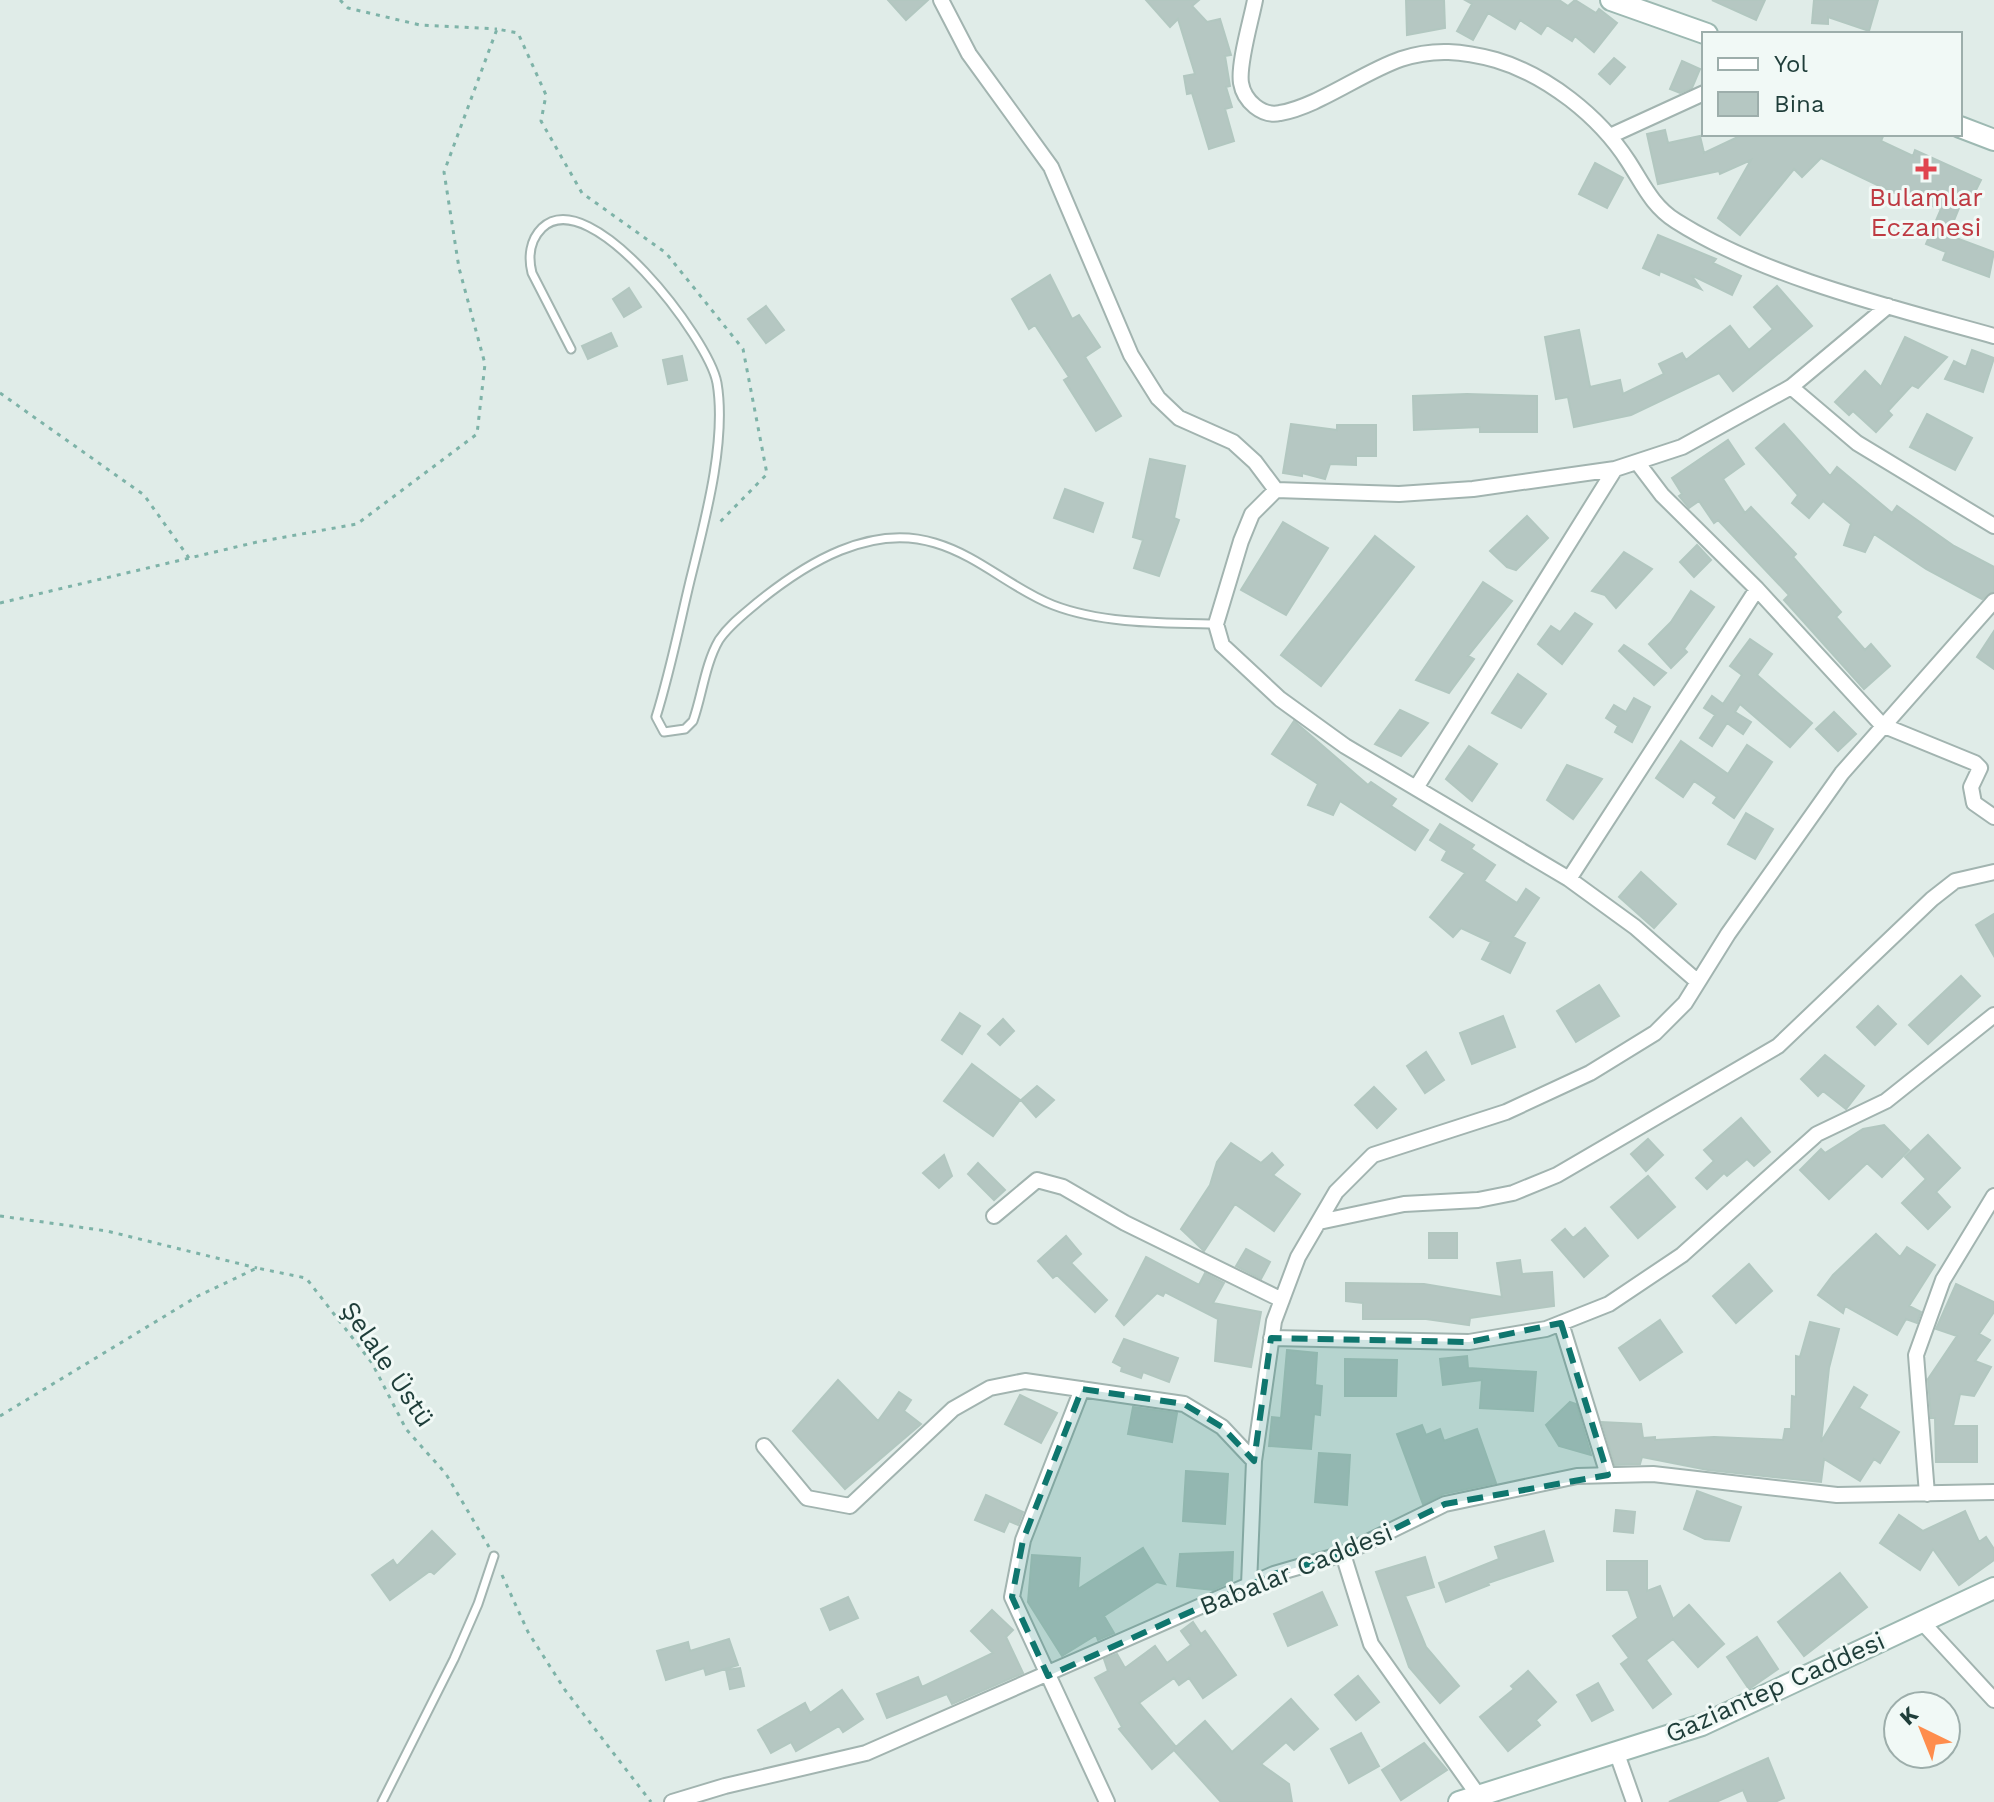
<svg xmlns="http://www.w3.org/2000/svg" width="1994" height="1802" viewBox="0 0 1994 1802" font-family="'Work Sans',sans-serif">
	<rect width="100%" height="100%" fill="#e0ece8"/>
	<path fill="#b5c7c2" stroke="#b2c7c0" stroke-width="2" d="M888,0H928L906,20Z
		M1146,0H1199L1192,6L1207,22L1220,19L1231,55L1225,56L1230,86L1226,87L1232,107L1225,109L1234,141L1209,149L1192,93L1187,94L1184,76L1195,74L1178,19L1170,27Z
		M1406,0H1444L1445,28L1407,35Z
		M1465,0H1559L1568,6L1575,0L1596,13L1599,9L1617,23L1594,52L1575,36L1572,41L1547,25L1541,34L1520,20L1515,29L1488,13L1473,40L1457,31L1472,4Z
		M1712,0H1765L1756,20Z
		M1814,0H1878L1869,31L1828,17V24L1812,23Z
		M1614,58L1625,67L1610,84L1599,74Z
		M1682,61L1700,69L1692,88L1680,93L1670,89Z
		M1665,130L1668,143L1700,136L1704,153L1744,134H1884L1881,141L1913,156L1915,150L1981,180L1968,206L1961,203L1948,235L1994,252L1989,277L1943,260L1946,252L1926,244L1941,209L1892,192L1821,158L1802,177L1794,169L1740,235L1718,218L1751,160L1720,174L1719,171L1658,184L1647,134Z
		M1595,163L1623,178L1607,208L1579,194Z
		M1658,235L1716,259L1713,263L1741,276L1732,295L1691,275L1701,289L1660,271L1659,275L1643,268Z
		M1050,275L1072,319L1079,315L1100,347L1085,357L1121,416L1096,431L1064,380L1069,377L1035,325L1029,329L1012,299Z
		M1777,286L1812,326L1733,391L1719,373L1631,415L1574,427L1568,397L1556,399L1545,337L1579,330L1590,387L1620,380L1623,394L1664,374L1659,364L1682,353L1686,360L1730,326L1749,350L1773,329L1754,307Z
		M629,288L641,307L624,317L613,299Z
		M766,306L784,330L766,343L748,319Z
		M611,333L617,346L588,359L582,346Z
		M1905,337L1947,357L1918,388L1912,385L1888,411L1892,415L1876,432L1853,411L1849,415L1835,402L1865,371L1881,387Z
		M1972,350L1994,358L1983,392L1945,379L1954,361L1966,367Z
		M682,356L687,380L668,384L663,360Z
		M1467,394L1537,396V432H1480V427L1414,430L1413,396Z
		M1927,414L1972,438L1955,470L1910,447Z
		M1291,424L1337,430V425H1376V456H1356V465L1330,464L1325,479L1302,473V476L1283,473Z
		M1784,424L1830,476L1837,467L1892,513L1897,506L1954,546L1994,567V591L1982,599L1926,569L1874,534L1865,552L1844,545L1851,524L1823,501L1809,518L1792,503L1798,495L1756,448Z
		M1728,440L1744,464L1723,479L1745,513L1751,507L1796,554L1793,557L1841,612L1836,617L1865,650L1871,644L1890,666L1864,689L1784,600L1789,595L1718,520L1714,523L1699,501L1689,508L1679,496L1682,494L1672,478Z
		M1150,459L1185,466L1174,518L1179,520L1159,576L1134,568L1143,540L1133,537Z
		M1065,489L1103,503L1093,532L1054,518Z
		M1527,516L1548,538L1516,570L1507,567L1490,551Z
		M1283,522L1328,548L1286,615L1241,590Z
		M1375,536L1414,567L1321,686L1281,655Z
		M1697,545L1711,560L1694,577L1680,562Z
		M1624,552L1652,569L1616,608L1605,595L1592,591Z
		M1483,582L1512,601L1468,656L1474,659L1449,693L1416,680Z
		M1691,591L1714,607L1684,649L1687,652L1671,668L1649,644L1671,622Z
		M1575,613L1592,624L1562,664L1538,644L1551,626L1560,632Z
		M1994,631V669L1977,657Z
		M1750,639L1772,654L1757,675L1812,723L1790,747L1740,704L1735,712L1751,722L1743,734L1727,723L1712,746L1700,738L1715,715L1704,708L1712,696L1723,704L1742,675L1730,666Z
		M1624,645L1666,673L1654,685L1619,651Z
		M1518,674L1546,694L1521,728L1492,713Z
		M1634,698L1650,707L1632,742L1615,732L1618,726L1606,718L1614,705L1626,712Z
		M1400,710L1428,723L1401,756L1375,744Z
		M1834,712L1856,734L1838,751L1816,729Z
		M1294,721L1368,785L1371,782L1396,799L1391,806L1428,830L1415,850L1340,801L1333,815L1308,805L1318,784L1272,754Z
		M1681,741L1728,774L1747,745L1772,762L1734,818L1713,803L1717,797L1694,781L1683,797L1656,778Z
		M1469,746L1497,764L1472,801L1446,779Z
		M1567,765L1602,779L1573,819L1547,800Z
		M1746,813L1773,829L1755,859L1728,844Z
		M1440,824L1474,845L1471,849L1495,865L1484,881L1517,903L1526,889L1539,898L1513,937L1525,943L1510,973L1482,959L1491,942L1461,928L1453,937L1430,917L1465,873L1442,860L1447,851L1430,840Z
		M1641,872L1676,904L1654,928L1619,897Z
		M1994,914V956L1976,925Z
		M1961,976L1980,996L1928,1044L1909,1025Z
		M1599,985L1619,1016L1576,1042L1557,1011Z
		M1878,1006L1896,1024L1875,1045L1857,1027Z
		M960,1013L980,1026L962,1054L942,1040Z
		M1503,1016L1515,1047L1472,1064L1460,1033Z
		M1003,1019L1014,1031L1000,1045L988,1034Z
		M1426,1052L1444,1080L1425,1093L1407,1066Z
		M1825,1055L1864,1086L1846,1109L1823,1091L1818,1096L1801,1079Z
		M972,1064L1020,1100L993,1136L944,1101Z
		M1037,1086L1054,1100L1036,1117L1021,1100Z
		M1374,1087L1396,1109L1377,1128L1355,1105Z
		M1741,1118L1770,1152L1754,1166L1747,1159L1727,1176L1724,1173L1707,1189L1696,1178L1714,1161L1704,1150Z
		M1884,1125L1909,1150L1882,1177L1867,1163L1829,1199L1800,1170L1821,1149L1825,1153L1863,1129Z
		M1928,1135L1960,1168L1936,1192L1950,1207L1928,1229L1902,1203L1926,1179L1905,1157Z
		M1648,1139L1663,1155L1646,1171L1631,1154Z
		M1231,1143L1261,1163L1272,1153L1283,1165L1273,1175L1300,1194L1274,1231L1235,1204L1204,1251L1181,1229L1210,1185L1217,1162Z
		M944,1155L952,1176L939,1188L923,1173Z
		M978,1163L1005,1190L994,1200L968,1174Z
		M1648,1176L1675,1207L1638,1238L1611,1207Z
		M1585,1228L1608,1256L1584,1277L1552,1240L1565,1229L1573,1238Z
		M1429,1233H1457V1258H1429Z
		M1876,1234L1900,1257L1907,1247L1935,1265L1909,1306L1921,1312L1917,1323L1906,1319L1897,1335L1845,1306L1843,1313L1818,1295L1833,1275Z
		M1066,1236L1081,1254L1071,1263L1107,1300L1095,1312L1057,1275L1053,1278L1038,1261Z
		M1246,1249L1270,1262L1261,1279L1236,1266Z
		M1146,1257L1199,1285L1205,1273L1224,1283L1213,1303L1261,1312L1251,1367L1215,1361L1218,1319L1165,1292L1163,1296L1157,1293L1124,1325L1116,1316Z
		M1520,1260L1522,1274L1552,1272L1554,1306L1470,1318L1469,1325L1426,1319H1363V1303L1346,1301V1283L1424,1284L1502,1297L1497,1263Z
		M1749,1264L1772,1291L1736,1323L1713,1296Z
		M1956,1284L1994,1302V1312L1979,1334L1990,1340L1975,1361L1991,1367L1974,1396L1960,1394L1953,1426H1977V1462H1936L1935,1418H1931L1928,1379L1957,1336L1936,1329Z
		M1660,1320L1682,1352L1640,1380L1619,1348Z
		M1810,1322L1839,1329L1829,1368L1821,1442L1854,1387L1867,1395L1859,1408L1899,1432L1880,1463L1874,1459L1860,1481L1824,1459L1821,1482L1708,1470L1642,1457L1640,1464L1615,1465L1602,1422L1641,1424L1643,1438L1655,1437V1440L1714,1437L1783,1440L1785,1429H1791L1792,1396L1796,1397V1356L1800,1357Z
		M1124,1339L1178,1358L1169,1382L1143,1372L1141,1378L1121,1371L1122,1367L1113,1362Z
		M1287,1350L1317,1353L1315,1385L1322,1386L1320,1415L1314,1414L1311,1449L1269,1446L1272,1417L1281,1418Z
		M1467,1356L1468,1368L1536,1372L1533,1411L1480,1408L1482,1380L1443,1385L1440,1359Z
		M1345,1359L1397,1360L1396,1396H1345Z
		M838,1380L878,1421L899,1392L911,1400L904,1411L921,1424L845,1489L793,1431Z
		M1020,1395L1057,1413L1041,1443L1005,1424Z
		M1570,1402L1576,1404L1591,1455L1559,1446L1546,1425Z
		M1133,1407L1177,1413L1172,1442L1128,1434Z
		M1422,1425L1426,1435L1440,1429L1444,1441L1477,1429L1496,1483L1443,1494L1423,1504L1397,1434Z
		M1319,1453L1350,1455L1347,1505L1315,1502Z
		M1186,1471L1228,1474L1225,1524L1183,1521Z
		M1697,1491L1741,1507L1729,1541L1705,1539L1684,1529Z
		M986,1495L1023,1512L1018,1525L1009,1521L1004,1532L975,1520Z
		M1616,1510L1635,1512L1633,1533L1614,1531Z
		M1965,1511L1979,1542L1986,1537L1994,1549V1560L1959,1585L1933,1549L1920,1570L1880,1543L1899,1515L1923,1531Z
		M432,1531L455,1554L434,1574L430,1571L390,1600L372,1575L393,1560L397,1566Z
		M1544,1531L1553,1561L1488,1583L1489,1585L1446,1602L1439,1583L1499,1559L1495,1547Z
		M1143,1548L1165,1584L1157,1582L1104,1616L1114,1633L1098,1640L1096,1635L1062,1656L1028,1602L1032,1555L1080,1558L1078,1589Z
		M1233,1552L1232,1581L1213,1590L1177,1586L1180,1554Z
		M1425,1557L1434,1587L1405,1596L1426,1647L1459,1686L1440,1703L1409,1667L1376,1572Z
		M1607,1561H1647V1591L1660,1586L1673,1619L1689,1605L1724,1644L1698,1667L1673,1639L1646,1660L1671,1694L1653,1708L1621,1664L1629,1658L1613,1636L1638,1618L1628,1590H1607Z
		M1840,1573L1867,1607L1804,1656L1778,1622Z
		M1322,1592L1337,1625L1288,1646L1274,1614Z
		M848,1597L858,1618L830,1630L821,1609Z
		M992,1610L1013,1630L1006,1637L1023,1673L952,1704L947,1694L887,1718L877,1694L918,1677L922,1687L993,1653L971,1631Z
		M1193,1622L1201,1634L1205,1631L1236,1675L1203,1698L1189,1678L1179,1685L1174,1678L1139,1703L1176,1747L1205,1721L1232,1752L1291,1699L1318,1729L1294,1750L1286,1742L1261,1764L1289,1784L1292,1802H1221L1174,1750L1152,1769L1119,1729L1122,1727L1095,1678L1108,1671L1104,1659L1117,1654L1125,1668L1155,1646L1167,1663L1191,1645L1181,1631Z
		M1757,1637L1778,1669L1749,1689L1727,1657Z
		M729,1639L738,1665L706,1675L704,1668L666,1680L657,1651L688,1642L690,1651Z
		M740,1668L744,1686L730,1689L726,1670Z
		M1528,1671L1556,1702L1536,1720L1540,1725L1508,1751L1480,1717L1514,1689L1511,1686Z
		M1358,1676L1379,1702L1356,1720L1335,1695Z
		M1598,1683L1613,1710L1592,1721L1577,1695Z
		M842,1690L863,1719L843,1732L839,1726L796,1751L791,1742L771,1753L758,1730L805,1703L810,1713Z
		M1361,1733L1379,1766L1349,1783L1331,1749Z
		M1424,1743L1447,1770L1401,1800L1382,1770Z
		M1768,1758L1784,1798L1775,1802H1748L1743,1790L1716,1802H1669Z"/>
	<g fill="none" stroke-linecap="round" stroke-linejoin="round">
		<defs>
			<path id="lane" d="M571,349L532,273C528,257 530,240 542,228C590,182 709,339 717,383C727,442 704,524 690,581C679,627 670,672 656,717L664,732L685,729L693,721C702,696 705,664 719,640C729,625 744,614 758,602C806,563 871,523 935,543C979,556 1012,589 1053,605C1102,624 1164,623 1216,624
				M382,1802L454,1659L478,1604L494,1556"/>
			<path id="street" d="M941,0L969,54L1051,167L1131,355L1158,398L1179,418L1233,442L1255,462L1276,490L1399,494L1473,489L1615,469L1682,447L1791,387L1888,306
				M1255,0C1251,21 1238,64 1241,83C1244,101 1262,117 1280,113C1317,107 1363,72 1401,59C1434,48 1463,51 1496,60C1547,75 1599,116 1628,161C1643,184 1652,206 1676,221C1764,277 1894,308 1994,336
				M1610,136L1704,93
				M1791,387L1857,443L1994,526
				M1637,462L1662,495L1757,589L1882,725L1975,763L1980,768L1971,787L1974,803L1994,817
				M1276,490L1252,514L1241,541L1216,624L1222,645L1280,699L1345,746L1569,879L1635,927L1698,982
				M1416,788L1615,469
				M1569,879L1757,589
				M994,1216L1037,1180L1063,1187L1125,1223L1282,1300
				M1319,1222L1404,1204L1478,1200L1513,1193L1557,1175L1778,1046L1932,899L1955,881L1994,872
				M1561,1323L1608,1475
				M1271,1338L1469,1342L1546,1329L1609,1304L1682,1255L1817,1134L1886,1101L1994,1015
				M1082,1389L1023,1540L1012,1597L1107,1802
				M764,1446L807,1498L850,1506L953,1409L990,1388L1025,1381L1184,1404L1222,1427L1254,1461
				M1927,1494L1916,1355L1943,1280L1994,1196
				M1343,1554L1371,1644L1478,1795
				M1249,1585L1254,1461L1274,1321L1298,1257L1336,1192L1373,1155L1506,1112L1590,1073L1655,1033L1685,1003L1728,934L1842,773L1994,601
				M1922,1622L1994,1700
				M1616,1751L1634,1802
				M672,1802L725,1786L866,1753L1274,1574L1343,1554L1445,1504L1577,1476L1653,1474L1837,1495L1994,1492"/>
			<path id="secondary" d="M1611,0L1707,34
				M1960,127L1994,140
				M1459,1802L1702,1725L1994,1588"/>
		</defs>
		<use href="#lane" stroke="#a2b4b0" stroke-width="11"/>
		<use href="#street" stroke="#a2b4b0" stroke-width="18"/>
		<use href="#secondary" stroke="#9db9b2" stroke-width="24"/>
		<path stroke="#7eb3a8" stroke-width="3" stroke-dasharray="4 6" stroke-linecap="butt" d="M340,0L348,8L420,25L497,29
			M0,393L144,495L189,558
			M0,603L257,542L357,524L477,434L485,364L459,268L444,172L497,29L518,33L546,95L541,121L582,193L666,253L743,349L767,474L719,523
			M0,1216L107,1231L257,1268
			M0,1416L198,1296L257,1268L306,1278L372,1363L406,1429L446,1474L489,1547
			M502,1575L528,1632L565,1690L651,1802"/>
		<use href="#lane" stroke="#fff" stroke-width="7"/>
		<use href="#street" stroke="#fff" stroke-width="14"/>
		<use href="#secondary" stroke="#fff" stroke-width="20"/>
	</g>
	<path fill="#0f766e" fill-opacity="0.2" stroke="#0f766e" stroke-width="6" stroke-dasharray="16 10" stroke-linejoin="round" d="M1561,1323L1608,1475L1445,1504L1343,1554L1274,1574L1048,1676L1012,1597L1023,1540L1082,1389L1184,1404L1222,1427L1254,1461L1271,1338L1469,1342Z"/>
	<path fill="#e0444e" stroke="#f1f9f6" stroke-width="3" d="M1922 157h8v8h8v8h-8v8h-8v-8h-8v-8h8z"/>
	<g text-anchor="middle" dominant-baseline="central" stroke-width="6" stroke-linejoin="round" paint-order="stroke">
		<g font-size="26" fill="#be3a42" stroke="#f1f9f6">
			<text x="1926" y="197">Bulamlar<tspan x="1926" dy="30">Eczanesi</tspan></text>
		</g>
		<g font-size="26" fill="#1f3e3a" stroke="#f1f9f6">
			<text transform="translate(388 1364) rotate(56)">Şelale Üstü</text>
			<text transform="translate(1296 1569) rotate(-22)">Babalar Caddesi</text>
			<text transform="translate(1775 1687) rotate(-24)">Gaziantep Caddesi</text>
		</g>
	</g>
	<rect x="1702" y="32" width="260" height="104" fill="#f1f9f6" stroke="#9daeab" stroke-width="2"/>
	<rect x="1718" y="58" width="40" height="12" fill="#ffffff" stroke="#9daeab" stroke-width="2"/>
	<text x="1774" y="72" font-size="24" fill="#1f3e3a">Yol</text>
	<rect x="1718" y="92" width="40" height="24" fill="#b5c7c2" stroke="#9daeab" stroke-width="2"/>
	<text x="1774" y="112" font-size="24" fill="#1f3e3a">Bina</text>
	<g transform="translate(1922 1730) rotate(317)"><circle r="38" fill="#f1f9f6" stroke="#9daeab" stroke-width="2"/>
	<path d="M0-6L14 30L0 20L-14 30Z" fill="#fe8d4d"/>
	<text y="-12" font-size="22" font-weight="bold" text-anchor="middle" fill="#1f3e3a">K</text>
	</g>
</svg>
